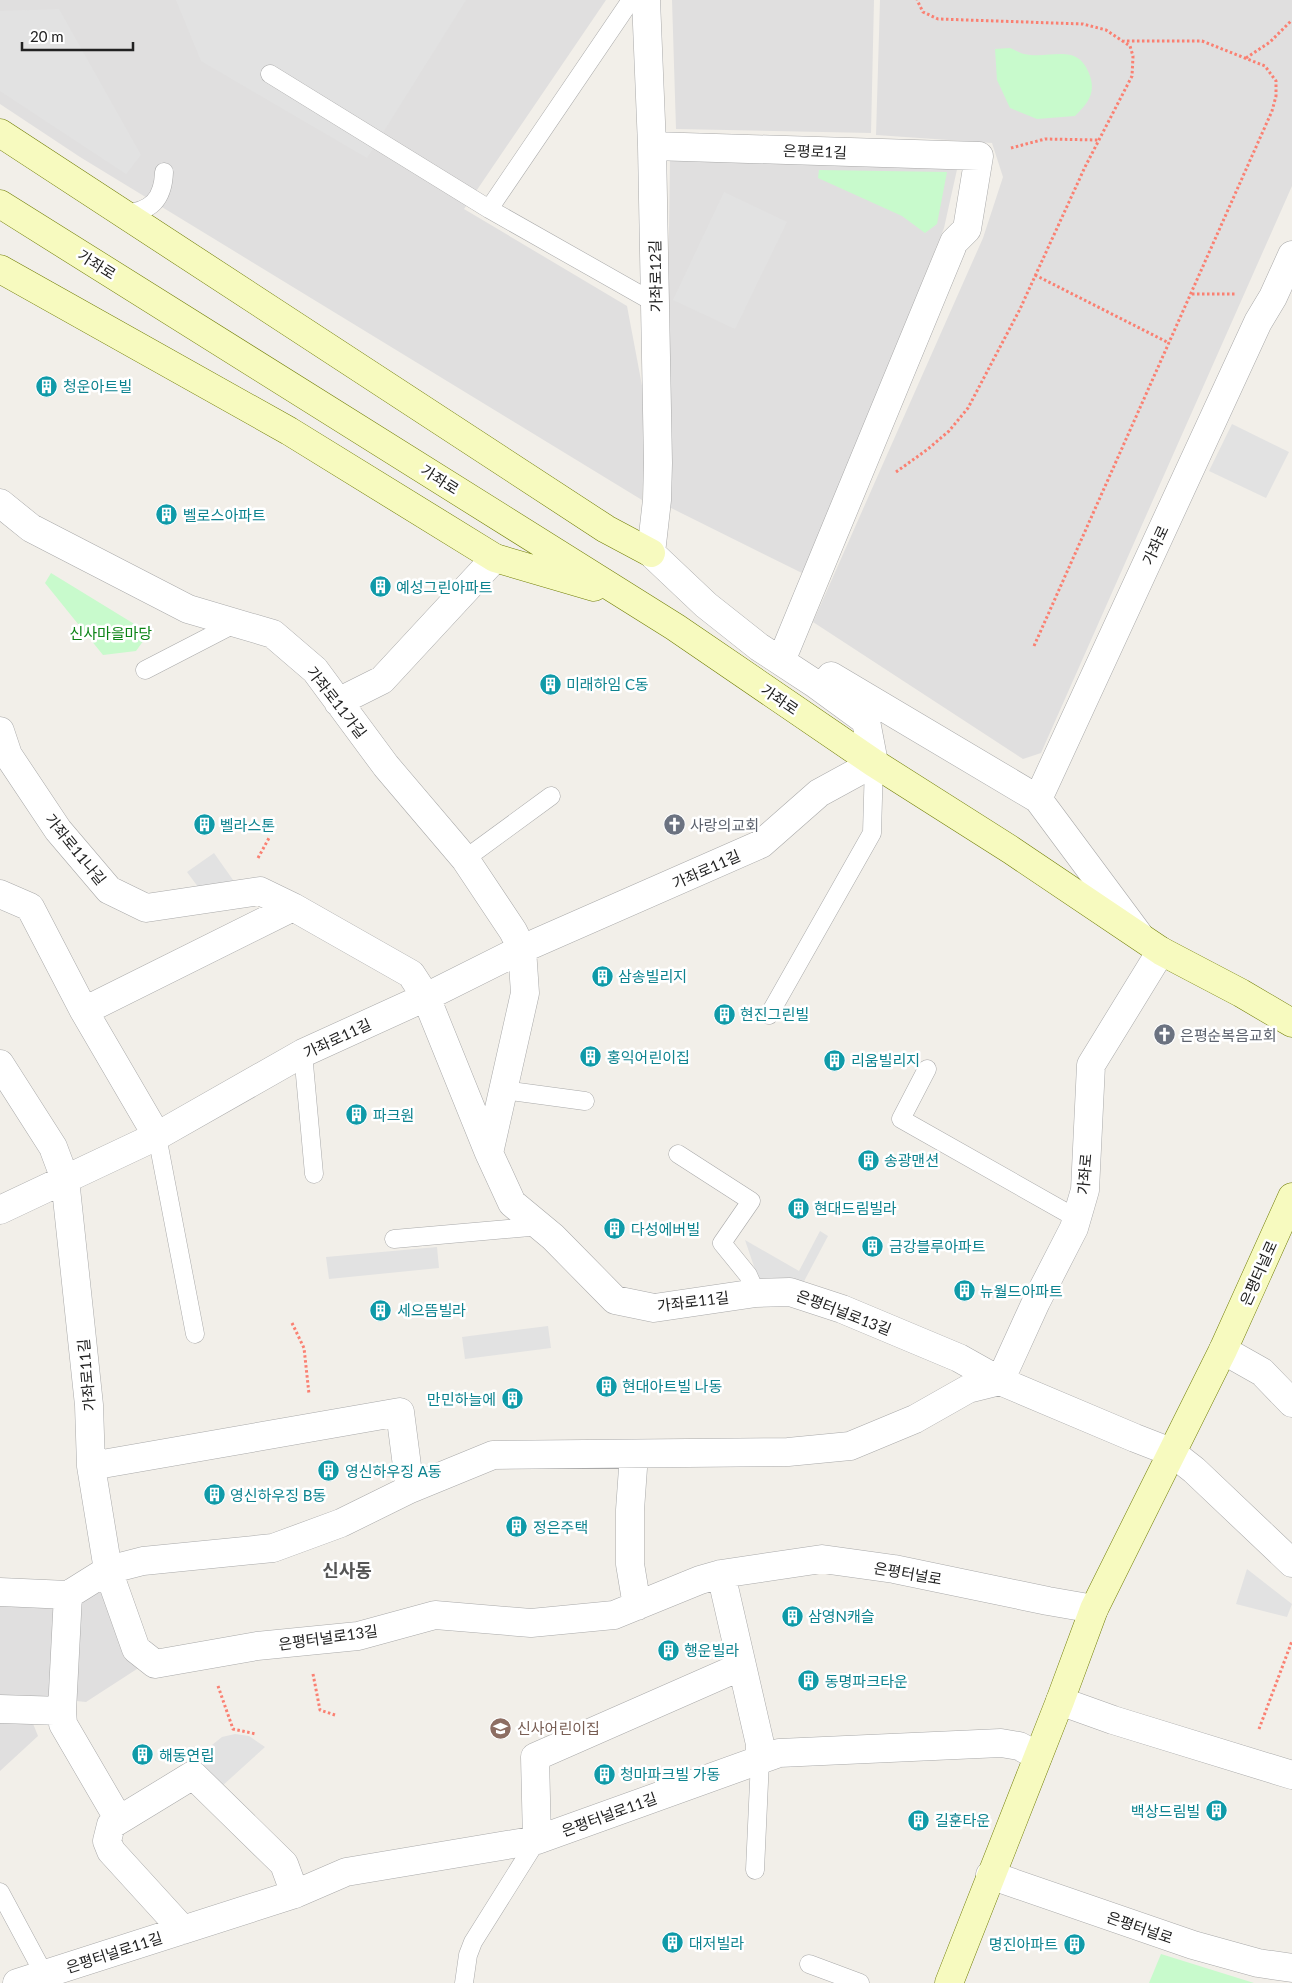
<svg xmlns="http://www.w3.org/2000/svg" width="1292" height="1983" viewBox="0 0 1292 1983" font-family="Lato,'Noto Sans KR',sans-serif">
	<rect width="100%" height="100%" fill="#f2efe9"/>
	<path fill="#e0dfdf" d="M0,0H606L464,209L627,306L647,412L642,500L80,157L0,104Z
		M672,0H874L871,133L676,129Z
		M880,0H1292V186L1041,753L1023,759L813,622L983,238L1003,177L992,143L876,135Z
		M670,159L958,165L944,228L804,574L665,505Z
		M102,1582L140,1667L86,1702L37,1697L32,1721L38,1736L0,1771V1600Z"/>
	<path fill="#c8facc" d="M1010,48C1015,50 1020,53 1024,54C1051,60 1078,41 1090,76C1096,94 1087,104 1075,116L1037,119L1010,108L997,80L995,49Z
		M819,170L947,172L937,224L925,233L902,216L818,178Z
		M51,573L149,633L136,651L103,655L45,583Z
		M1161,1954L1254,1983H1149Z"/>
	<path fill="#e2e2e2" d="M176,0H466L367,158L201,61Z
		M59,9L141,155L126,174L0,91V11Z
		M724,192L787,222L735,329L673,300Z
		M1232,424L1289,452L1266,498L1209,471Z
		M214,853L238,887L204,895L187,872Z
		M820,1231L828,1236L801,1287H761L745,1240L799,1271Z
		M437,1247L439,1268L329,1279L326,1257Z
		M548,1326L551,1348L465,1359L462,1337Z
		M1247,1569L1292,1604L1287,1617L1236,1604Z
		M235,1734L249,1736L265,1747L221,1787L192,1761L222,1737Z"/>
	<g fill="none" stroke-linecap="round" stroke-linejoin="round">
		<defs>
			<path id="lane" d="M631,0L489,209L655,303
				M270,74L489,209
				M124,214C151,211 163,200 164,172
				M145,670L238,622
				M465,859L551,796
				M769,1015L872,833L874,763
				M303,1053L314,1174
				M927,1069L901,1119L1076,1218
				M503,1090L585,1101
				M157,1136L195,1334
				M678,1154L751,1201L722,1243L748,1275L756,1293
				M394,1239L541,1226
				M755,1870L760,1760
				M0,1892L44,1974
				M809,1964L860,1983
				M464,1983L468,1955L473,1942L537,1840"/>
			<path id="street" d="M646,0L652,146L658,463L657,500L651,553
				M652,146L979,156L967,229L954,242L786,649
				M0,503L31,528L188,609L273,634L315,670L386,766L465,859L513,931L522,949L525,993L489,1153L512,1203L553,1237L615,1300L654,1308L756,1293L790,1292L842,1309L959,1358L1000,1381L1135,1438L1171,1452L1194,1470L1292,1563
				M831,676L1038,799L1139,935
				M338,702L382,680L495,558
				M0,731L8,755L58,830L109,890L146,908L260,891L293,907L411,974L426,997L489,1153
				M1038,799L1258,322L1273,297L1292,255
				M0,894L30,907L84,1011L157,1136
				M84,1011L293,907
				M0,1064L53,1147L65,1179L89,1405L91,1466L108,1570L136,1649L155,1664L257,1646L358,1636L435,1615L531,1623L614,1615L700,1580L721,1574L822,1559L894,1569L1048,1601L1094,1609
				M0,1210L157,1136L303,1053L426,997L522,949L761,844L819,793L874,763L866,721L814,683L759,647L706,605L651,553
				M1223,1350L1262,1372L1292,1403
				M634,1454L630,1510V1564L637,1606
				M91,1466L400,1412L410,1489
				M721,1574L760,1744V1760
				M0,1592L68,1595L108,1570L143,1561L273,1548L341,1523L410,1489L493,1455L788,1452L850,1446L915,1419L968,1389L1000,1381L1036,1302L1074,1228L1085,1190L1091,1065L1161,951
				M68,1595L62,1711L63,1724L119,1820
				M1060,1701L1113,1720L1292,1775
				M0,1709L62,1711
				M537,1840L535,1757L742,1666
				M990,1875L1193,1945L1258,1963L1292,1968
				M183,1930L111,1851L107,1841L111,1825L193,1775L284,1864L295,1894
				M17,1983L295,1894L346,1872L537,1840L779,1753L1001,1743L1019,1746L1038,1756"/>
			<path id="secondary" d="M0,133L606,529L651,553
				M0,204L675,627L874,763L1011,850L1161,951L1241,993L1292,1023
				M0,269L289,431L495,558L594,587
				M949,1983L1060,1701L1094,1609L1223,1350L1292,1197"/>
		</defs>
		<use href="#lane" stroke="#a9a9a9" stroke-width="19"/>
		<use href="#street" stroke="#a9a9a9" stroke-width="29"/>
		<use href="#secondary" stroke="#707d05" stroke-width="29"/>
		<path stroke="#fa8072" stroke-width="3" stroke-dasharray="2.5 2.5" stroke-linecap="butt" d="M1246,58L1270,42L1292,20
			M1011,148L1045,139L1099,140
			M1035,275L1169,343
			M1192,294H1235
			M896,472L928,449L949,431L968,408L1020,309L1085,167L1132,76L1133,56L1130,46L1106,30L1083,24L938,19L923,12L917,0
			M1034,646L1272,111L1276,96V81L1265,66L1202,41H1124
			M258,858L269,838
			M292,1323L304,1348L309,1394
			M313,1674L320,1710L335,1715
			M218,1686L233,1729L256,1734
			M1259,1729L1292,1641"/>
		<use href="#lane" stroke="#fff" stroke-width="18"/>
		<use href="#street" stroke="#fff" stroke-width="28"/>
		<use href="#secondary" stroke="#f7fabf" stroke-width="28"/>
	</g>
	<defs>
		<symbol id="building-disc" viewBox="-11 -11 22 22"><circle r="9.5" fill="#0f9aa8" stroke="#fff"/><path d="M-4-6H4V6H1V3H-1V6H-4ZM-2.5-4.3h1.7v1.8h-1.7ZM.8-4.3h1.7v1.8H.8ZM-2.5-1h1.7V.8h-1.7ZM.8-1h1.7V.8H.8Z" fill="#fff"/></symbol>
		<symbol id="church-disc" viewBox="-11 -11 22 22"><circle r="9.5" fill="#6b7280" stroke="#fff"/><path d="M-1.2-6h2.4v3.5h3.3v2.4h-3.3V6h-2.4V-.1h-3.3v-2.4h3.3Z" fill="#fff"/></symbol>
		<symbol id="school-disc" viewBox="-11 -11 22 22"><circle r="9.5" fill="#8d6e63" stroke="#fff"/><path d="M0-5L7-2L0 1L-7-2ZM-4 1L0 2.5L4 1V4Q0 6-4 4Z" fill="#fff"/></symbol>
	</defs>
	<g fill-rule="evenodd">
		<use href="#building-disc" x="34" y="374" width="25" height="25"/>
		<use href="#building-disc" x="154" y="502" width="25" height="25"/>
		<use href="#building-disc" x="368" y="574" width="25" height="25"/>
		<use href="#building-disc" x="538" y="672" width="25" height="25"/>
		<use href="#building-disc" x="192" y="812" width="25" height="25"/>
		<use href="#church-disc" x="662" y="812" width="25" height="25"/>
		<use href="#building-disc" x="590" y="964" width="25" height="25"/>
		<use href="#building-disc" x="712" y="1002" width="25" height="25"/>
		<use href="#church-disc" x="1152" y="1022" width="25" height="25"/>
		<use href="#building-disc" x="578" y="1044" width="25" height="25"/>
		<use href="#building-disc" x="822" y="1048" width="25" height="25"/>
		<use href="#building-disc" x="344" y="1102" width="25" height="25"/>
		<use href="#building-disc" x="856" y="1148" width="25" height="25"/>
		<use href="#building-disc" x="786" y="1196" width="25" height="25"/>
		<use href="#building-disc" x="602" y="1216" width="25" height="25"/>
		<use href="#building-disc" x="860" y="1234" width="25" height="25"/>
		<use href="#building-disc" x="952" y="1278" width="25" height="25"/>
		<use href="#building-disc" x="368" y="1298" width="25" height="25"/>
		<use href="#building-disc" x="594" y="1374" width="25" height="25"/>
		<use href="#building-disc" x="500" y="1386" width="25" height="25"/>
		<use href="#building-disc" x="316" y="1458" width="25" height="25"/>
		<use href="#building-disc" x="202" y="1482" width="25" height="25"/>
		<use href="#building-disc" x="504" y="1514" width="25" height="25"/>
		<use href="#building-disc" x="780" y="1604" width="25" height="25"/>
		<use href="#building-disc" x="656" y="1638" width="25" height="25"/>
		<use href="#building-disc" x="796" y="1668" width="25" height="25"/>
		<use href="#school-disc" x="488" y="1716" width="25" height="25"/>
		<use href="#building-disc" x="130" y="1742" width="25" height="25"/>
		<use href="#building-disc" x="592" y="1762" width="25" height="25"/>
		<use href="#building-disc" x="1204" y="1798" width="25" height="25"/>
		<use href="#building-disc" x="906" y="1808" width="25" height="25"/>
		<use href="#building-disc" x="660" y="1930" width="25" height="25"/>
		<use href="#building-disc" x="1062" y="1932" width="25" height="25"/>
	</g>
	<g text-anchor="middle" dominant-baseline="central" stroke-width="5" stroke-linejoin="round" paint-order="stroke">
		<g font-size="15" fill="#222" stroke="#fff">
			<text transform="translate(815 151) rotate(2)">은평로1길</text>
			<text transform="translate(97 264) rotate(32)">가좌로</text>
			<text transform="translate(655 276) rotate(-91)">가좌로12길</text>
			<text transform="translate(440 479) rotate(32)">가좌로</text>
			<text transform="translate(1155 545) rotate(-65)">가좌로</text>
			<text transform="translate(780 699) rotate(34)">가좌로</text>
			<text transform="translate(337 702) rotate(52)">가좌로11가길</text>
			<text transform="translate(76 849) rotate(51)">가좌로11나길</text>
			<text transform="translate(706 869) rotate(-24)">가좌로11길</text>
			<text transform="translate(337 1038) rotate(-25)">가좌로11길</text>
			<text transform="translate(1084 1174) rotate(-85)">가좌로</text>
			<text transform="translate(1258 1273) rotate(-66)">은평터널로</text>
			<text transform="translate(693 1301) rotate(-7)">가좌로11길</text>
			<text transform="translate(844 1312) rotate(21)">은평터널로13길</text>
			<text transform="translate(86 1375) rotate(-95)">가좌로11길</text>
			<text transform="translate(908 1573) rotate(10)">은평터널로</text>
			<text transform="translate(328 1637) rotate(-8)">은평터널로13길</text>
			<text transform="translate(609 1814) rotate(-20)">은평터널로11길</text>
			<text transform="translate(1140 1927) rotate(19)">은평터널로</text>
			<text transform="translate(114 1952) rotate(-18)">은평터널로11길</text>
		</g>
		<g font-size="15" fill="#0d838f" stroke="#fff" text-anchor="start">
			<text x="63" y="386">청운아트빌</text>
			<text x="183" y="515">벨로스아파트</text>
			<text x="396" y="587">예성그린아파트</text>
			<text x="566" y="684">미래하임 C동</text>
			<text x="220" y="825">벨라스톤</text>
			<text x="618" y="976">삼송빌리지</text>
			<text x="740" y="1014">현진그린빌</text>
			<text x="607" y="1057">홍익어린이집</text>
			<text x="851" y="1060">리움빌리지</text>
			<text x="373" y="1115">파크원</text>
			<text x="884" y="1160">송광맨션</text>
			<text x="814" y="1208">현대드림빌라</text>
			<text x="631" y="1229">다성에버빌</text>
			<text x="889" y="1246">금강블루아파트</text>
			<text x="980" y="1291">뉴월드아파트</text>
			<text x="397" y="1310">세으뜸빌라</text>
			<text x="622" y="1386">현대아트빌 나동</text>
			<text x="496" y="1399" text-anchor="end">만민하늘에</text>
			<text x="345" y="1471">영신하우징 A동</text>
			<text x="230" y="1495">영신하우징 B동</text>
			<text x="533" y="1527">정은주택</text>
			<text x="808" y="1616">삼영N캐슬</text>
			<text x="684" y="1650">행운빌라</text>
			<text x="825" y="1681">동명파크타운</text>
			<text x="159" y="1755">해동연립</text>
			<text x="620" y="1774">청마파크빌 가동</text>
			<text x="1200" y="1811" text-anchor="end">백상드림빌</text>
			<text x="935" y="1820">길훈타운</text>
			<text x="689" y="1943">대저빌라</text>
			<text x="1058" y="1944" text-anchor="end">명진아파트</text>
		</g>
		<g font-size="15" fill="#0c8416" stroke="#fff">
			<text x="111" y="633">신사마을마당</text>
		</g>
		<g font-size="15" fill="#5b616d" stroke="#fff" text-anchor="start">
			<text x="690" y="825">사랑의교회</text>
			<text x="1180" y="1035">은평순복음교회</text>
		</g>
		<g font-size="15" fill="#785e54" stroke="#fff" text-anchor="start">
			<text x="517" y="1728">신사어린이집</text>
		</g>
		<g font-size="18" font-weight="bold" fill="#555" stroke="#fff">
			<text x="347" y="1570">신사동</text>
		</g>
	</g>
	<path d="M22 42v8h111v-8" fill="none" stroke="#222222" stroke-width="2.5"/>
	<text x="30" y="42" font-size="15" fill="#222222" stroke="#ffffff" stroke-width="4" paint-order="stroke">20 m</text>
</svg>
